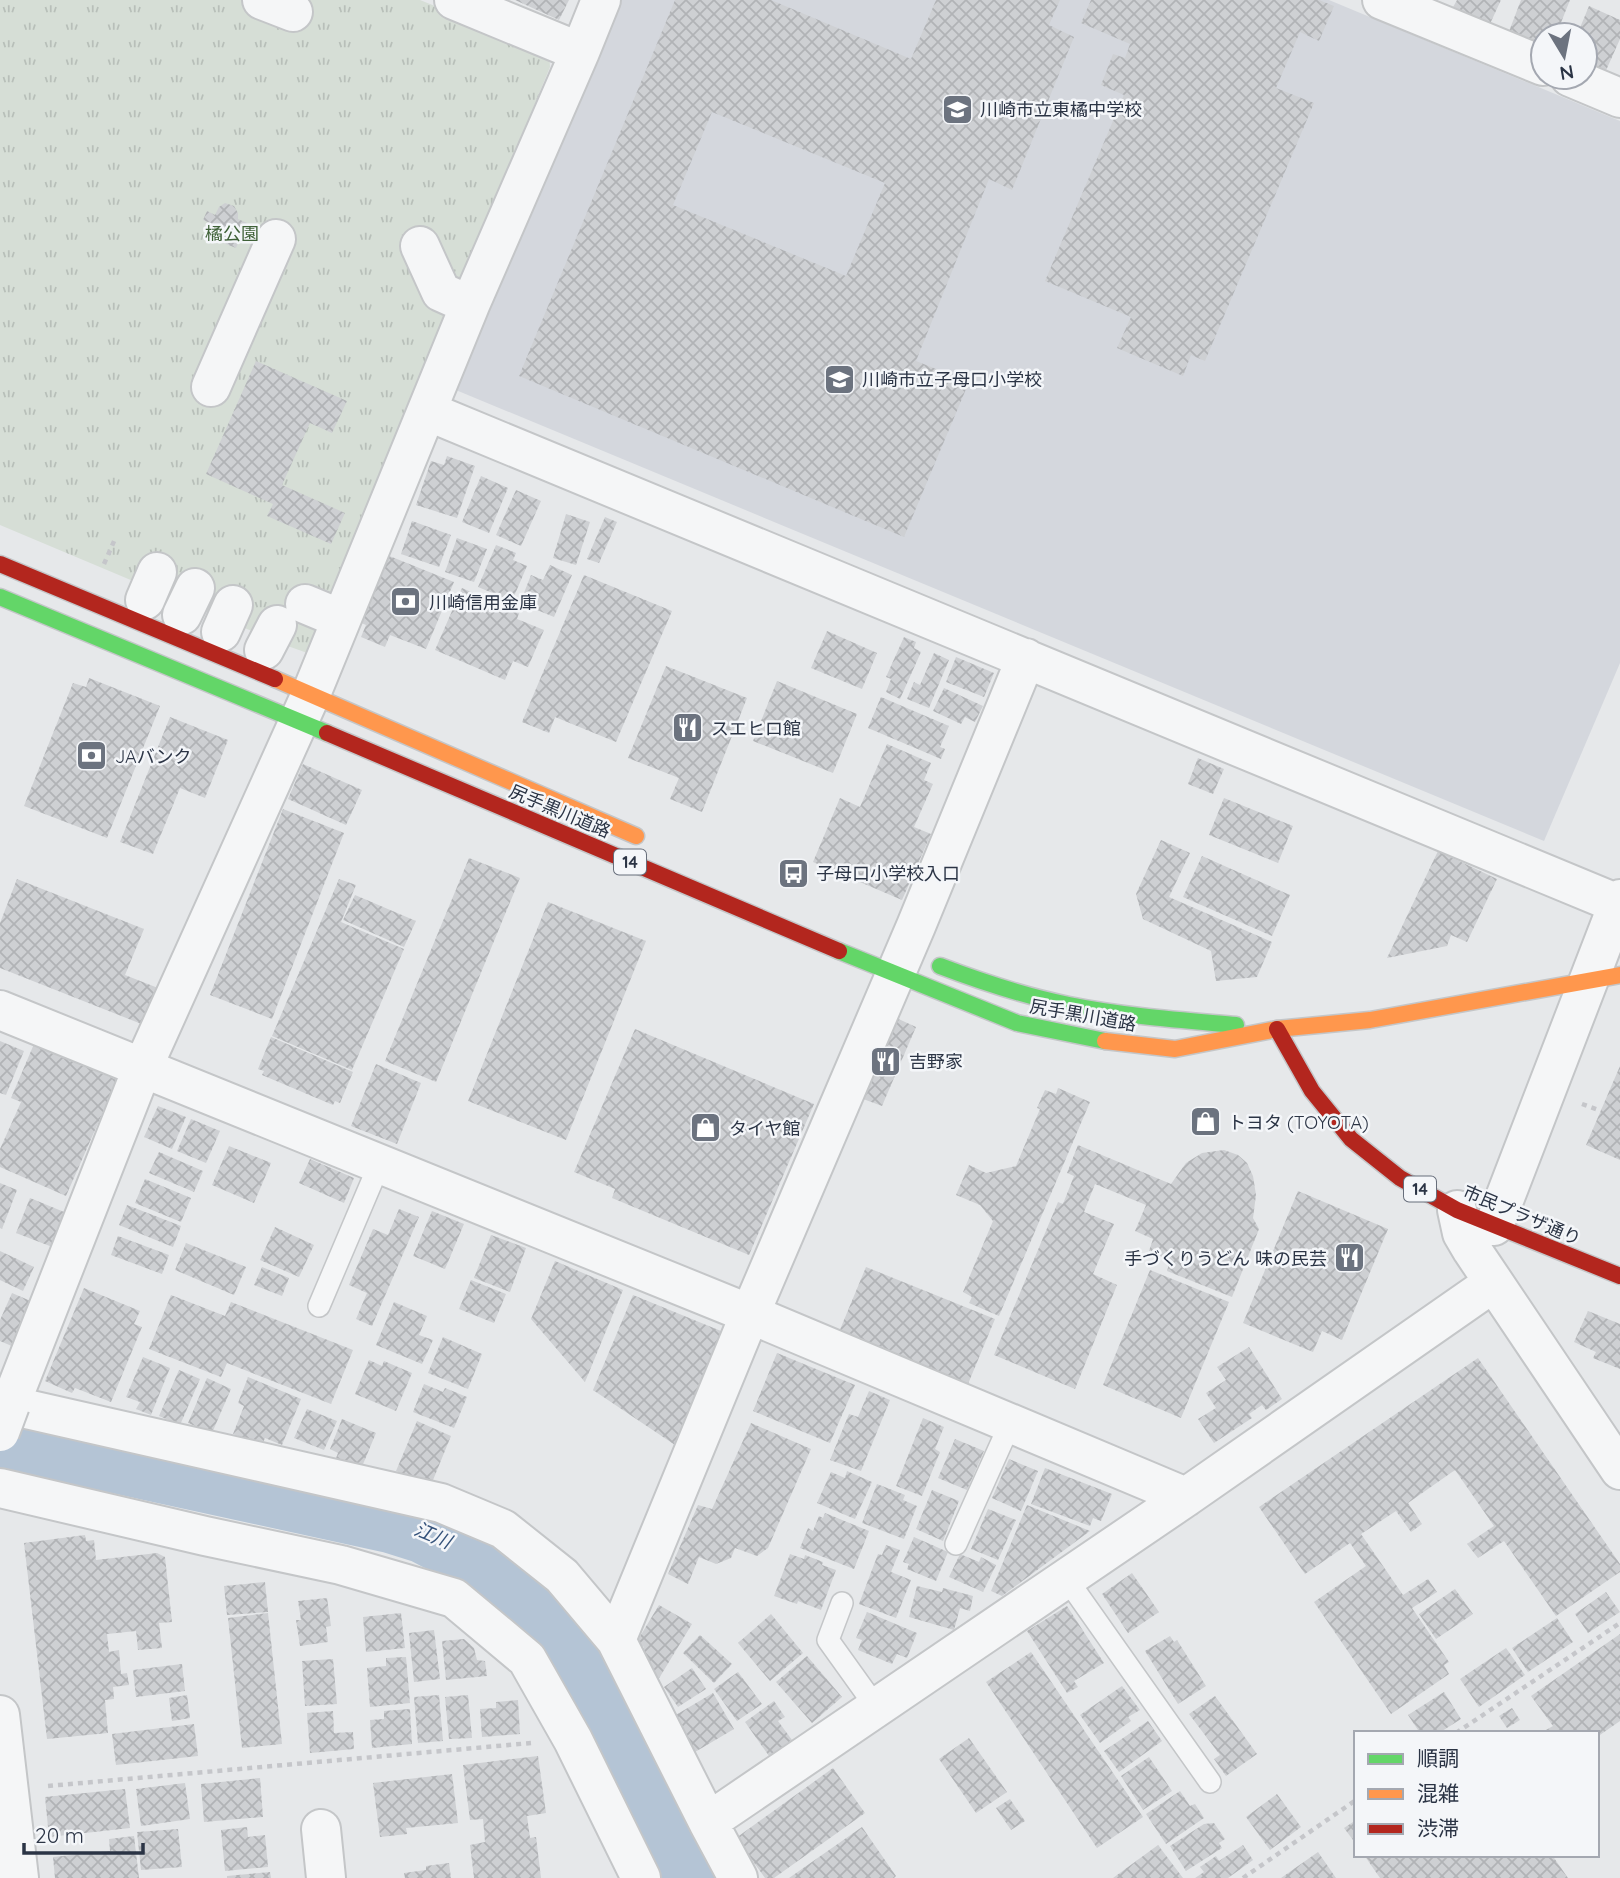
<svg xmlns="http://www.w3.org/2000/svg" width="1620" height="1878" viewBox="0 0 1620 1878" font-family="Quicksand,'Noto Sans JP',sans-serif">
	<defs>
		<pattern id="grass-tufts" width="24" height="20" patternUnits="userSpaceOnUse" patternTransform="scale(1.75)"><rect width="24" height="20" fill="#d6ded6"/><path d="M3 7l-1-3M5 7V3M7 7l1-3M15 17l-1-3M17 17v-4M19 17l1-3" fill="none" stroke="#b8bfb9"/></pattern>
		<pattern id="building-cross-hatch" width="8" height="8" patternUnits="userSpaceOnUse" patternTransform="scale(1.75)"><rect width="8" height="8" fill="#ced0d3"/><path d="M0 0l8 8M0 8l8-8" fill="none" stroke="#b1b3b6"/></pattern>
	</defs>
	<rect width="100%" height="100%" fill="#e6e8ea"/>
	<path fill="#d4d7dd" d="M616,0H1329L1620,121V663L1544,841L451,388Z"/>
	<path fill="url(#grass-tufts)" d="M0,0H420L549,52L550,67L310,654L285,645L0,525Z"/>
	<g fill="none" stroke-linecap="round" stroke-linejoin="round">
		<path stroke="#b4c4d5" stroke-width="72" d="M0,1432L391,1517L426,1528L453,1542L509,1577L530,1593L549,1615L579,1650L605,1709L634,1751L641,1768L663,1801L698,1878"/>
	</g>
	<path fill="url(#building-cross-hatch)" fill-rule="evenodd" d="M515,0H569L559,20Z
		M675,0H771L911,59L936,0H1060L1049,25L1074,37L1012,190L989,179L916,361L969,382L904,537L519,376ZM712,112L885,183L846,276L673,205Z
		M1091,0H1319L1334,6L1319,41L1300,32L1276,88L1314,103L1205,361L1191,355L1183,376L1117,348L1131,317L1045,281L1124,95L1101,85L1113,54L1125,58L1130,44L1081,23Z
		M1457,0H1501L1489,26L1452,9Z
		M1521,0H1570L1556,35H1543V48L1508,34Z
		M1589,6L1620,20V39L1604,75L1585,66V35H1577Z
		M225,203L234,206L238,213V219L247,223L236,248L221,242L224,233L213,229L215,225L203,220L207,211L215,215L219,207Z
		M256,361L347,401L332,433L310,423L282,485L345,513L331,544L267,516L273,504L206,474Z
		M447,456L475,466L457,518L416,505L431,461L444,465Z
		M481,476L508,488L489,533L462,522Z
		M516,490L541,501L521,546L496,535Z
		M566,514L590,522L576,565L553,558Z
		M605,517L617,522L599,563L587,559Z
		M412,521L451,535L439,567L401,554Z
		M457,538L487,549L474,582L445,572Z
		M496,545L516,553L513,560L527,566L512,601L478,587Z
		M387,555L454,582L426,649L390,635L385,647L361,637L366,625L359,622Z
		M550,565L572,575L554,617L520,603L531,575L543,580Z
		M584,575L672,611L616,742L555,717L549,733L522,722Z
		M462,588L519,613L517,619L544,630L528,667L513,661L505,680L435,650Z
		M827,631L877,653L862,689L811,668Z
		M904,637L916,642L914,648L921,652L900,699L886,692L891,679L886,677Z
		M934,653L949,660L929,708L907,699L914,682L920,685Z
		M956,657L994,673L984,697L946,682Z
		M666,666L747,698L702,812L670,799L679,778L628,758Z
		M89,678L160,706L107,838L24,806L73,683L86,687Z
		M777,681L857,714L833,773L753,741Z
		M944,688L983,706L975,722L965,717L961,724L933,711Z
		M881,697L949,726L940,747L945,749L941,759L868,728Z
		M170,717L228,740L205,798L180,788L153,854L120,842Z
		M887,744L931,763L924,780L933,784L914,827L931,834L902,900L813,862L840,798L860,807Z
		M1198,758L1224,769L1213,794L1188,784Z
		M303,764L362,790L346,825L288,799Z
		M1224,798L1293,826L1278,863L1209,835Z
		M283,809L344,833L272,1019L210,995Z
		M1161,840L1190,853L1169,897L1272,942L1257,977L1216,981L1211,951L1143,919L1136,894Z
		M1438,851L1497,879L1467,942L1451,935L1447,946L1387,958Z
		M1202,856L1290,895L1272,936L1183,897Z
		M469,858L520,878L436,1082L385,1061Z
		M17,879L144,929L125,975L158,988L144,1025L0,968V923Z
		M339,879L356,885L341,922L404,949L352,1070L272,1036Z
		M355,895L416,921L404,947L343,920Z
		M548,902L646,941L566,1140L468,1101Z
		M892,1016L916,1027L882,1106L855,1096Z
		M635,1029L814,1104L749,1255L612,1198L615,1189L574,1172Z
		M271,1037L353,1072L340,1103L335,1101L333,1105L262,1075L264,1071L258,1069Z
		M0,1041L24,1051L6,1095L0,1093Z
		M34,1044L117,1080L66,1196L0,1167V1149L21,1102L11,1098Z
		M376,1064L421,1083L397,1144L351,1126Z
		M1620,1066V1160L1586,1145Z
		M1058,1088L1090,1102L999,1316L969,1303L972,1297L963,1292L993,1221L980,1205L956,1195L969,1165L986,1173L1016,1166L1040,1109L1037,1108L1045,1090L1056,1094Z
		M158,1106L186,1117L172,1149L144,1137Z
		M191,1119L220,1131L206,1163L177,1151Z
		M1078,1145L1171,1184L1186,1163L1202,1153L1224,1150L1238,1155L1247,1163L1253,1176L1256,1195L1253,1218L1259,1229L1232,1297L1167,1271L1170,1261L1149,1251L1153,1239L1135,1231L1146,1205L1095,1184L1084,1212L1114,1224L1093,1274L1117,1285L1075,1389L994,1355L1058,1202L1063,1204L1074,1176L1067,1173Z
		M229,1146L271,1163L254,1203L212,1185Z
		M159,1152L203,1171L194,1192L149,1173Z
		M310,1159L354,1178L344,1203L299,1183Z
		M145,1179L191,1198L181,1222L135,1203Z
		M0,1183L17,1190L2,1229L0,1228Z
		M1298,1191L1388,1229L1342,1340L1322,1331L1313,1352L1243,1323Z
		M30,1198L69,1214L55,1248L16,1233Z
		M127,1205L181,1226L173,1247L119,1225Z
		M399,1209L419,1217L372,1326L356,1319L367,1293L349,1285L373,1229L388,1235Z
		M432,1211L464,1224L445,1269L413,1256Z
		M275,1227L314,1245L299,1277L260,1260Z
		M491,1235L526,1248L510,1292L474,1278Z
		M118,1236L169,1255L162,1274L111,1255Z
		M186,1243L246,1267L234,1295L175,1270Z
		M0,1251L34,1267L23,1291L0,1280Z
		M555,1261L623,1290L585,1382L531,1319Z
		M262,1267L289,1278L282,1296L254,1285Z
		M866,1267L995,1319L968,1384L839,1332Z
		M1150,1270L1229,1302L1181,1418L1103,1385Z
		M471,1280L506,1294L494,1323L459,1309Z
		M84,1288L140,1311L134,1324L142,1327L111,1402L75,1388L72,1393L45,1381Z
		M12,1293L33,1302L14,1347L0,1341V1320Z
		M171,1295L225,1316L231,1302L353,1350L331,1404L227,1363L221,1377L149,1349Z
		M633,1295L721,1331L675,1445L593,1390Z
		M394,1302L427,1316L419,1335L433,1340L422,1364L376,1345Z
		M1588,1311L1620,1324V1369L1593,1358L1596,1352L1574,1342Z
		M443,1337L482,1354L468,1389L428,1373Z
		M1249,1347L1282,1399L1266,1410L1262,1405L1249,1414L1252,1418L1214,1443L1198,1419L1216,1408L1206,1393L1226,1380L1217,1367Z
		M777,1353L855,1385L830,1443L753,1411Z
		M143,1357L170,1368L151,1415L136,1409L140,1402L126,1397Z
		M1478,1358L1620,1564V1572L1556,1616L1504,1541L1478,1558L1467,1544L1494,1526L1455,1470L1408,1503L1422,1524L1411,1532L1396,1511L1361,1534L1403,1595L1428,1579L1437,1592L1412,1608L1449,1662L1444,1665L1449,1674L1391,1714L1314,1602L1366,1566L1350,1543L1305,1574L1259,1507Z
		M369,1360L382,1366L384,1361L412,1373L396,1411L355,1394Z
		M179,1370L200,1379L180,1425L159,1416Z
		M248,1377L301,1399L282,1445L265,1438L262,1445L233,1434L244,1406L238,1403Z
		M207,1378L231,1389L212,1433L188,1423Z
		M424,1384L443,1392L445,1388L467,1397L454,1428L413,1412Z
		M869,1391L890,1400L861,1471L830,1460L849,1414L858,1417Z
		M307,1409L337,1421L324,1450L294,1438Z
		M923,1418L944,1427L935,1449L940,1452L922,1496L896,1486Z
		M342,1419L376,1433L361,1469L336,1458L338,1453L330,1449Z
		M417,1421L451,1436L431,1485L396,1471Z
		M751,1423L811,1449L768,1548L757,1556L735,1548L731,1558L716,1564L699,1557L688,1584L668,1574L698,1505L712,1509Z
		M955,1439L984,1451L967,1490L938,1478Z
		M1009,1459L1038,1471L1021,1511L992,1498Z
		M1045,1468L1112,1494L1101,1521L1093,1518L1090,1526L1031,1504Z
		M847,1471L872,1482L855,1519L817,1503L831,1472L845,1478Z
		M877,1484L905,1495L903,1500L917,1506L904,1539L862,1523Z
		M932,1490L959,1501L943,1541L916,1529Z
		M1027,1505L1090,1531L1002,1596L991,1591Z
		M988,1509L1016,1520L998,1560L971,1549Z
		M825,1513L869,1531L854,1569L800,1548L808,1528L813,1531L819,1516L823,1518Z
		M85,1535L86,1541L94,1540L96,1560L157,1553L165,1557L172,1622L159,1623L162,1648L138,1650L136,1631L107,1634L109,1652L119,1650L121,1674L127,1673L129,1685L113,1687L114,1699L105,1700L108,1733L47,1739L24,1543Z
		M914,1537L948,1552L936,1581L907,1569L909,1564L903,1562Z
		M886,1545L900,1550L891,1572L911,1580L896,1618L859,1604L878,1554L882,1555Z
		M790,1554L804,1559L805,1555L823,1562L822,1565L836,1570L821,1610L798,1601L797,1604L774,1596Z
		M960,1554L979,1562L981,1557L996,1565L983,1592L949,1577Z
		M1132,1573L1159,1612L1128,1633L1102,1594Z
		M265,1582L268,1612L227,1615L224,1586Z
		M917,1586L942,1592L943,1588L973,1596L970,1611L960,1608L954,1630L909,1617Z
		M1455,1589L1473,1614L1436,1639L1419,1614Z
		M1606,1592L1620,1612L1588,1633L1575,1614Z
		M327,1598L331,1626L326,1627L328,1642L300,1646L296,1620H301L298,1601Z
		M659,1605L692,1624L658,1680L638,1657L644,1647L636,1643Z
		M1067,1606L1104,1663L1074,1681L1078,1687L1067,1693L1027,1631Z
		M867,1612L917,1633L907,1658L897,1654L892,1664L858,1650L862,1640L856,1638Z
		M268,1613L282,1744L242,1748L228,1618Z
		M401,1613L405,1648L366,1652L363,1617Z
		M771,1614L803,1653L770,1681L738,1643Z
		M1557,1618L1573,1642L1528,1672L1512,1648Z
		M434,1630L440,1679L414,1682L409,1633Z
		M1620,1634V1721L1597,1737V1733H1548L1546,1730L1553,1726L1531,1696Z
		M700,1635L732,1664L714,1683L683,1653Z
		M1170,1636L1174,1642L1177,1640L1206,1686L1178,1704L1145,1651Z
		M464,1639L474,1648L477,1660L485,1661L487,1676L446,1680L442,1641Z
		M1506,1648L1525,1675L1479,1707L1460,1679Z
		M1031,1652L1143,1817L1097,1848L986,1682Z
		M807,1656L842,1697L812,1723L776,1682Z
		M406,1657L410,1703L370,1707L367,1668L386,1666V1658Z
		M333,1659L337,1704L305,1706L302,1661Z
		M182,1664L185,1691L136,1697L133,1670Z
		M692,1668L706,1689L678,1707L664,1687Z
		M738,1672L762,1704L737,1721L714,1689Z
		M1122,1686L1140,1710L1128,1717L1131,1721L1100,1743L1080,1715Z
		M1444,1692L1461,1719L1439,1733H1420L1408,1715Z
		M713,1693L734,1729L690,1755L669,1719Z
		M187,1695L190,1718L172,1721L169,1698Z
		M439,1695L443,1741L418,1743L414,1697Z
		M468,1695L472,1738L449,1739L445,1697Z
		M1215,1696L1257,1754L1226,1776L1214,1759L1220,1755L1189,1714Z
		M518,1700L520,1734L482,1737L480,1709L496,1708V1702Z
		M774,1701L785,1717L778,1721L792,1740L769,1756L745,1722Z
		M1512,1708L1520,1720L1507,1728L1499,1716Z
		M410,1709L412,1744L372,1748L370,1720L384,1719V1711Z
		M333,1711L334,1733L353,1732L354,1749L310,1753L307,1713Z
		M1148,1721L1162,1741L1119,1772L1104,1751Z
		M194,1724L198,1756L116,1765L112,1734Z
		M969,1738L1007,1792L976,1813L939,1759Z
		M538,1756L546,1813L527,1816L530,1838L536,1837L541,1878H474L470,1845L485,1842L483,1819L470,1820L463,1765Z
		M1149,1757L1172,1791L1143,1810L1121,1776Z
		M833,1768L865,1813L774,1878H765L736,1838Z
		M452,1774L458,1823L406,1828L407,1834L380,1837L373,1783Z
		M260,1778L263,1817L204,1822L201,1784Z
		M185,1783L190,1819L141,1826L136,1789Z
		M125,1789L130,1828L49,1837L45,1797Z
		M1180,1791L1190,1806L1195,1804L1204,1818L1166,1844L1146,1814Z
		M1277,1794L1301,1827L1270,1850L1246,1817Z
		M1010,1799L1025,1821L1011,1830L996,1808Z
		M1356,1820V1844L1344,1828Z
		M1214,1823L1225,1839L1219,1843L1222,1848L1186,1871L1170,1846L1204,1824Z
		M247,1827L248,1837L265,1835L268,1867L225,1871L221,1830Z
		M862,1827L896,1876L894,1878H789Z
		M178,1829L182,1867L141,1870L137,1832Z
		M134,1836L139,1878H55L53,1857L110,1851L109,1839Z
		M1158,1845L1183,1878H1113Z
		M1243,1845L1253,1860L1228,1878H1195L1204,1872L1200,1867L1216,1856L1219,1861Z
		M1318,1852L1336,1878H1281Z
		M1364,1855H1552L1568,1878H1380Z
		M449,1863L451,1878H405L404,1873L426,1870V1866Z
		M270,1872L271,1878H227V1876Z"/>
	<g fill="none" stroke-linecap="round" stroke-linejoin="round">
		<defs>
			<path id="lane" d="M319,1306L379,1165
				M956,1544L1010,1424
				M1066,1578L1210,1782
				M842,1603L828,1640L876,1707"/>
			<path id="street" d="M262,0L293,12
				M454,0L580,52
				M1382,0L1543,66
				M1570,77L1620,98
				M420,246L441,292L470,305
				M211,387L276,239
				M427,411L1618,904
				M145,600L157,572
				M305,604L341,619
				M182,615L195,588
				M221,632L233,605
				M264,650L277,625
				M0,1010L750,1314L1186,1497
				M1457,1210L1462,1233L1472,1250L1620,1470
				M1494,1226L1620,899
				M0,1403L441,1503L503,1529L562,1576L616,1640L708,1822L738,1878
				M10,1405L142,1069L311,694L470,305L580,52L601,0
				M0,1488L205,1536L341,1565L454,1598L527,1659L573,1740L641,1878
				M616,1640L750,1314L916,926L1026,658
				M0,1715L19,1878
				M708,1822L1186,1497L1493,1283
				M321,1829L326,1878"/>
			<path id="fast" d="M0,597L327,733
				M839,951L1017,1023L1105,1041
				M940,966C982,982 1025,996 1069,1005C1124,1016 1180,1020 1236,1025"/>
			<path id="slow" d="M275,679L636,836
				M1277,1029L1370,1020L1620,975
				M1105,1041L1175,1049L1277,1029"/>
			<path id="jam" d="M0,564L275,679
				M327,733L839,951
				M1277,1029L1312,1091L1351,1139L1400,1178L1457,1210L1620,1276"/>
		</defs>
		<use href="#lane" stroke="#c4c6c8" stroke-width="24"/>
		<use href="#street" stroke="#c4c6c8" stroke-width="42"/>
		<use href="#fast" stroke="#c4c6c8" stroke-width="19"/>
		<use href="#slow" stroke="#c4c6c8" stroke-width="19"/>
		<use href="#jam" stroke="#c4c6c8" stroke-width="19"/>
		<path stroke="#c5c6ca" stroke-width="4.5" stroke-dasharray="5 5" stroke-linecap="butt" d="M104,564L115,539
			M1582,1104L1601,1111
			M1456,1733L1620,1623
			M48,1786L531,1743
			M1243,1878L1356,1800"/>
		<use href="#lane" stroke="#f5f6f7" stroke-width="21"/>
		<use href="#street" stroke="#f5f6f7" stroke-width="38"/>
		<use href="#fast" stroke="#63d668" stroke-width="16"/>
		<use href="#slow" stroke="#ff974d" stroke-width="16"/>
		<use href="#jam" stroke="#b3261e" stroke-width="16"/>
		<defs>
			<path id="street-bridge" d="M0,1432L10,1405"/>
		</defs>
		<use href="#street-bridge" stroke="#c4c6c8" stroke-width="42" stroke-linecap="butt"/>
		<use href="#street-bridge" stroke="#f5f6f7" stroke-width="38"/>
	</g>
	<defs>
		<symbol id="school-square" viewBox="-11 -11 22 22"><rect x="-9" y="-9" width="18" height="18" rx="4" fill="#6c737f" stroke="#f4f6f9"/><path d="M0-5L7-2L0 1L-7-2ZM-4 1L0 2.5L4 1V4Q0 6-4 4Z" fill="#fff"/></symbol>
		<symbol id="bank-square" viewBox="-11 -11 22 22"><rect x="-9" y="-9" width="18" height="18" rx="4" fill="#6c737f" stroke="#f4f6f9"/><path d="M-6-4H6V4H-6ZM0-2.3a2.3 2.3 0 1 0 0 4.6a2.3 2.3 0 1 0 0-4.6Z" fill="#fff"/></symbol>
		<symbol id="restaurant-square" viewBox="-11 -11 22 22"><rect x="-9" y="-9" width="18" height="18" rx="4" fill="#6c737f" stroke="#f4f6f9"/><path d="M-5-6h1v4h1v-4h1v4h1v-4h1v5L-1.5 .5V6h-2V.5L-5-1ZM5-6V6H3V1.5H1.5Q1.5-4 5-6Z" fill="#fff"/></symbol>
		<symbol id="bus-square" viewBox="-11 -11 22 22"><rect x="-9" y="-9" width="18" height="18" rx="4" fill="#6c737f" stroke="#f4f6f9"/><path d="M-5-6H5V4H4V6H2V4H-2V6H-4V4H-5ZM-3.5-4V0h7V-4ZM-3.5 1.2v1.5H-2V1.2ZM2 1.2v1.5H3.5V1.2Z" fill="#fff"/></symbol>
		<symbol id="shop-square" viewBox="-11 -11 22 22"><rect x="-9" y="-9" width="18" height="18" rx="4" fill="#6c737f" stroke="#f4f6f9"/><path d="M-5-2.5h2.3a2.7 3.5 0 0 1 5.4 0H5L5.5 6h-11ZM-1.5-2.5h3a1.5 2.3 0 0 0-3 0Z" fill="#fff"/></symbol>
	</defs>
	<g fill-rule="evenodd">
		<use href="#school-square" x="940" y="92" width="35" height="35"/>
		<use href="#school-square" x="822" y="362" width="35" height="35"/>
		<use href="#bank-square" x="388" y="584" width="35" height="35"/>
		<use href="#restaurant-square" x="670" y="710" width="35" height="35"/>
		<use href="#bank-square" x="74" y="738" width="35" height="35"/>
		<use href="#bus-square" x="776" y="856" width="35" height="35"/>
		<use href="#restaurant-square" x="868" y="1044" width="35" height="35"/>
		<use href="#shop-square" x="1188" y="1104" width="35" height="35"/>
		<use href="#shop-square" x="688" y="1110" width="35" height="35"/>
		<use href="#restaurant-square" x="1332" y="1240" width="35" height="35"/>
	</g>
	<g text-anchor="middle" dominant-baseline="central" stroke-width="5" stroke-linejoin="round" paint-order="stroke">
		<g fill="#f4f6f9" stroke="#676e7b" stroke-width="2">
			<rect x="614" y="849.5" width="32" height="25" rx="5"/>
			<rect x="1404" y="1176.5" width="32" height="25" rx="5"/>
		</g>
		<g font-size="16" font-weight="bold" fill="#2b3445">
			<text x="630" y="862">14</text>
			<text x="1420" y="1189">14</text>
		</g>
		<g font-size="18" fill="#2b3445" stroke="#f4f6f9" text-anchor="start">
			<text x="980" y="109">川崎市立東橘中学校</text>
			<text x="862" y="379">川崎市立子母口小学校</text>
			<text x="429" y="602">川崎信用金庫</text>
			<text x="711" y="728">スエヒロ館</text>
			<text x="115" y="756">JAバンク</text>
			<text x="816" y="873">子母口小学校入口</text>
			<text x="909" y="1061">吉野家</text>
			<text x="1228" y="1122">トヨタ (TOYOTA)</text>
			<text x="729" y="1128">タイヤ館</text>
			<text x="1327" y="1258" text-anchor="end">手づくりうどん 味の民芸</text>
		</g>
		<g font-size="18" fill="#3f6138" stroke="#f4f6f9">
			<text x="232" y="233">橘公園</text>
		</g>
		<g font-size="18" fill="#2b3445" stroke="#f4f6f9">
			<text transform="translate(560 811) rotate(23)">尻手黒川道路</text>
			<text transform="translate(1083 1015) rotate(10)">尻手黒川道路</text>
			<text transform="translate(1522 1215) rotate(23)">市民プラザ通り</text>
		</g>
		<g font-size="19" font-style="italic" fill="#34527a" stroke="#f4f6f9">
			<text transform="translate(433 1535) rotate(23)">江川</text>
		</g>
	</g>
	<rect x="1354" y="1731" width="245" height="126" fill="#f4f6f9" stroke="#a4a8b1" stroke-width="2"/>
	<rect x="1368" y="1754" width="35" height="10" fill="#63d668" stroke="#a4a8b1" stroke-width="2"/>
	<text x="1417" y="1766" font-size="21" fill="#2b3445">順調</text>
	<rect x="1368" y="1789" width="35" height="10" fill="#ff974d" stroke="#a4a8b1" stroke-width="2"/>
	<text x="1417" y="1801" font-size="21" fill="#2b3445">混雑</text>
	<rect x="1368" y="1824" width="35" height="10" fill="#b3261e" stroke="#a4a8b1" stroke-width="2"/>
	<text x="1417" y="1836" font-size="21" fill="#2b3445">渋滞</text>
	<g transform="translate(1564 56) rotate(170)"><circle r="33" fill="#f4f6f9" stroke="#a4a8b1" stroke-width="2"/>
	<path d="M0-5L12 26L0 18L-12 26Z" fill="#6c737f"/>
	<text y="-10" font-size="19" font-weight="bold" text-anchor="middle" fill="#2b3445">N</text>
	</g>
	<path d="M24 1843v10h119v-10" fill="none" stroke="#2b3445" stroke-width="3.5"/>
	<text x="35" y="1843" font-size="21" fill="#2b3445" stroke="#f4f6f9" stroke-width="5" paint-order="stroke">20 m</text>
</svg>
